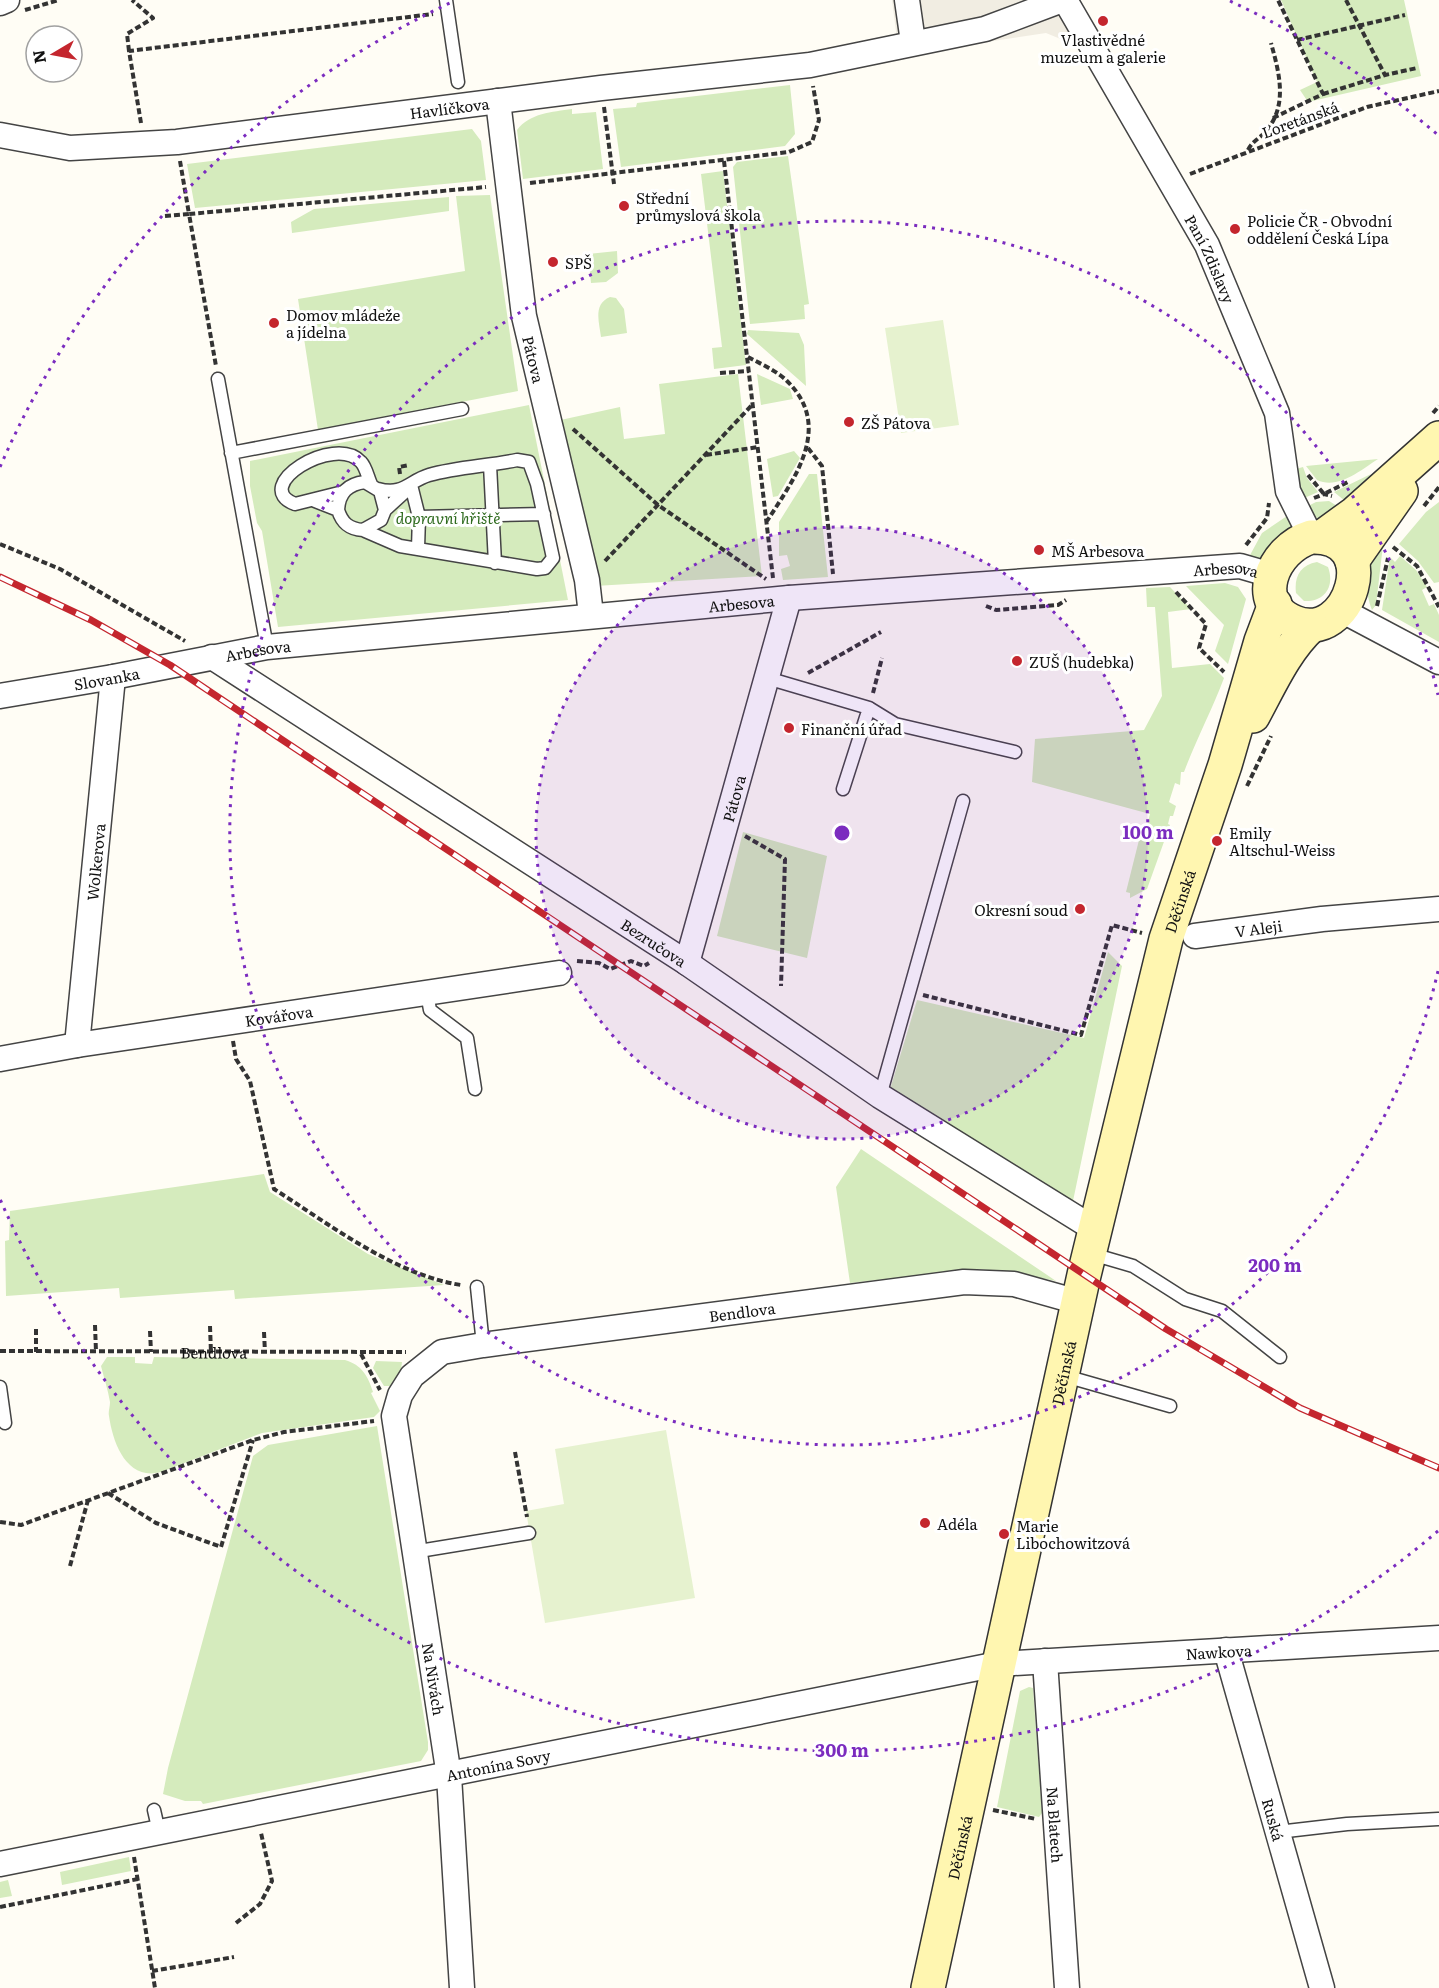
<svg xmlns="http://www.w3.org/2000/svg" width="1439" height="1988" viewBox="0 0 1439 1988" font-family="Literata,serif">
	<rect width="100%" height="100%" fill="#fffdf5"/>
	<path fill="#d5ebbd" d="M1281,0H1404L1421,76L1308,102L1300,90L1317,82Z
		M790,85L795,134L785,146L621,167L613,109L636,107L637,103Z
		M572,109V114L596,112L603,169L523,179L517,130C530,113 552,112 572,109Z
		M472,129L481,141L486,180L195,208L187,164Z
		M788,156L809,304L804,305L805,319L750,324L733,167L737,162Z
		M723,171L746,365L714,369L712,348L722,347L701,174Z
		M490,195L518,391L318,430L298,299L465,271L456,196Z
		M449,197V211L292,233L291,222L314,209Z
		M617,251L618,273L606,282L591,283L588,254Z
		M610,297L616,298L624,309L627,333L601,337C599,322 593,304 610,297Z
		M748,330L799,333L804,345L806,386L747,334Z
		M738,374L762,576L595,586L556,421L620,407L624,439L665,434L659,384Z
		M757,374L790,389L793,399L761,405Z
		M529,405L568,600L278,627L262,531L257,523L250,486V461Z
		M794,451L800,458L778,496L773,497L767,459Z
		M1378,459C1361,470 1338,490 1317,480L1306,466Z
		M1303,467L1307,478L1318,492L1302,499L1296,469Z
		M809,474H817L828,577L783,580L781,569L790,566L787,555L779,556V522Z
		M1371,474L1345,501L1334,492Z
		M1329,501L1342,509L1326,521L1312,516L1304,508L1316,502Z
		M1439,502V582L1434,583L1418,561L1399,544L1426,512Z
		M1287,516L1299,530L1265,566L1249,557L1262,533Z
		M1383,545L1376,605L1372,610C1366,596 1363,568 1372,555C1374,551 1380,548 1383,545Z
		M1400,556L1416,570L1427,587L1422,590L1429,606L1434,604L1439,615V642L1382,610L1390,557L1395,562Z
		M1317,562L1328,567C1335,586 1325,602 1304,601L1296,593C1294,577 1300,565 1317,562Z
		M1225,583L1238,587L1246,599L1228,664L1215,651L1224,625L1186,586Z
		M1170,587L1191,609L1168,612L1172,668L1210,664L1224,678C1212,710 1196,740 1184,772H1181L1180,785L1175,783L1169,802L1176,806L1173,816H1170L1168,824L1170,825L1147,889L1130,898V893L1126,892L1139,840H1143L1150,814L1032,782L1035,739L1144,730L1162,696L1155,607H1147L1146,588Z
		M743,832L827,856L807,958L717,936Z
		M1108,952L1122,966L1073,1201L888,1096L917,1000L1084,1038Z
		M861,1149L1056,1281L1011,1272L977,1269L850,1283L836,1187Z
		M264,1174L270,1192L368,1254L444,1285L235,1299L234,1290L120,1298L119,1288L6,1296L5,1241L9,1240L10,1211Z
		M107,1357H135V1363L152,1364L154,1357L345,1360C362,1365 368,1376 373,1392L371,1393L380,1411L374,1417L262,1433L161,1472C127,1481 113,1444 109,1416C108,1412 110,1407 110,1402C108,1390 104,1378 101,1366Z
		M376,1361L402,1362L401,1370L390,1386H384L373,1368Z
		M377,1426L428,1742V1750L421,1761L203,1804L201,1801H185L163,1794L168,1768L253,1456L268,1445Z
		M1029,1687L1033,1688L1042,1813L1039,1817L997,1807L1020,1691Z
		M129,1857L131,1871L62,1885L60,1872Z
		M8,1880L12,1896L0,1898V1882Z"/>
	<path fill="#e6f2cf" d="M943,320L959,425L901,433L885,328Z
		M666,1430L695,1598L545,1623L526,1511L564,1504L555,1449Z"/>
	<path fill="#f1ede2" d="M892,0H1079L1101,44L1083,34L1063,40L1046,33L899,55Z"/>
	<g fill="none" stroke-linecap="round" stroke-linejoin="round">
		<defs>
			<path id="service" d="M446,0L458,82
				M218,379L267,647
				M231,453L462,409
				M490,465L495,563
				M411,485L419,517L418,548
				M343,492L295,504C249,487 334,433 361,462C366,467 368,478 371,484
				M315,501L338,510C342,523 349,529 363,530L381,520L385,510L380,491L365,482C348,484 339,493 338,510
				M385,510L408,489
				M419,517L544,514
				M363,530L400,546L537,569L545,568L553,558L537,484L529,462L517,460C488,466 457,467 429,475C409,481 403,496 378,489
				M767,678L869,708L895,724L1015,752
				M843,789L869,708
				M427,993L430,1010L467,1038L475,1089
				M880,1096L963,801
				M1092,1254L1133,1266L1185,1299L1222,1311L1280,1357
				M477,1287L483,1345
				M1065,1376L1170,1406
				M0,1387L5,1423
				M413,1552L529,1533
				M154,1810L159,1832
				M1278,1832L1347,1824L1438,1819"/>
			<g id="minor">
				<path d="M907,0L913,42"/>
				<path id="s2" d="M1065,0L1207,245L1277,413L1288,491L1311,537"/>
				<path d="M0,3L7,0"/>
				<path id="s3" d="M498,101L524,316L587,580L591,615"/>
				<path id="s4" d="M0,135L70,148L177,142L601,88L810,65L985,29L1062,0"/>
				<path d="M1341,610L1439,662"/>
				<path id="s5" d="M212,657L687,963L880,1096L1096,1230"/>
				<path id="s6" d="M0,696L113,677L267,647L789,598L1240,566L1271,575"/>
				<path id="s7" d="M1195,936L1322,919L1439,909"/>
				<path id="s8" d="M687,963L789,598"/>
				<path id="s9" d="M77,1045L113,677"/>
				<path id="s10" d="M0,1059L77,1045L559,973"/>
				<path id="s11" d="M1226,1650L1322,1988"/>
				<path id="s12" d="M1045,1661L1067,1988"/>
				<path id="s13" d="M0,1864L998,1664L1439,1638"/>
				<path id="s14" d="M462,1988L449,1776L394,1416L400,1395L412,1376L442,1352L483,1345L964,1282L1014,1284L1078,1302"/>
			</g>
			<g id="secondary">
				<path d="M1311,537C1386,534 1350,646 1294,622C1250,604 1272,549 1311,537Z"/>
				<path d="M1322,537L1355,513L1439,438"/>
				<path d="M1352,561L1401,491"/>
				<path d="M1253,716C1270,685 1285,650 1311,626"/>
				<path id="s15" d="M928,1988L1084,1275L1166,939L1225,765L1261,641L1275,604"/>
			</g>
		</defs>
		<use href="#service" stroke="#444" stroke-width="15"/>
		<use href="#minor" stroke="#444" stroke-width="27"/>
		<use href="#secondary" stroke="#333" stroke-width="36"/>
		<g stroke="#333" stroke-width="4" stroke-dasharray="6 3" stroke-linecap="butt">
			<path d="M1346,0L1385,75"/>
			<path d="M25,10L59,0"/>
			<path d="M1297,40L1405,15"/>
			<path d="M129,51L127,34L153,18L132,0"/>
			<path d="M1323,94L1385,75L1417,68"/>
			<path d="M604,107L614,184"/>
			<path d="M1273,118L1323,94L1278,0"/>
			<path d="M141,123L129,51L433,14"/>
			<path d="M1248,150C1253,140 1261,138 1267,130C1288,104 1279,72 1271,43"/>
			<path d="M180,161L189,214L486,187"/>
			<path d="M724,161L773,578"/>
			<path d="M1190,174L1367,107L1439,91"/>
			<path d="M530,183L789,152L812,142L819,120L813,86"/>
			<path d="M165,216L189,214L216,366"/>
			<path d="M748,357C761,364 777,371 787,381C834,427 794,479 767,521"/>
			<path d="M720,373L749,371"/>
			<path d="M1433,413L1439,406"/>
			<path d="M573,429L658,505L766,579"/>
			<path d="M808,448L822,466L833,574"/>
			<path d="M706,455L758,447"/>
			<path d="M400,474L399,467L409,465"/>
			<path d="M1308,475L1324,494L1348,482"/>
			<path d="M1314,498L1324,494L1332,496"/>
			<path d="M1424,506L1439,487"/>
			<path d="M0,544L60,569L185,641"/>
			<path d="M1246,545L1267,518L1269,503"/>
			<path d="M1393,547L1417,566L1439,607"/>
			<path d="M605,561L752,405"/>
			<path d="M1176,592L1206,624L1199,648L1224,672"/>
			<path d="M986,606L996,610L1058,605L1066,600"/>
			<path d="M1377,606L1388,558"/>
			<path d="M808,673L881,632"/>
			<path d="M873,693L882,658"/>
			<path d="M1247,786L1271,736"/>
			<path d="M745,836L785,859L781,986"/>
			<path d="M577,961L599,963L610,969L631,961L644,966L649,963"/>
			<path d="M923,995L1081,1035L1112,925L1142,933"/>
			<path d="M233,1041L236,1059L250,1081L274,1189C329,1224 395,1275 461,1285"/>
			<path d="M95,1325L96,1352"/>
			<path d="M210,1326L211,1353"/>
			<path d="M36,1329V1352"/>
			<path d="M150,1331L151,1352"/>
			<path d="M264,1332L265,1353"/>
			<path id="s1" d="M0,1351L406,1352"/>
			<path d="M361,1354L380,1390"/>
			<path d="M515,1452L527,1517"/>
			<path d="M108,1493L156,1523L221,1547L253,1440"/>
			<path d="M0,1522L21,1525L253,1440L284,1432L374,1421"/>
			<path d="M70,1566L88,1500"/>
			<path d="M993,1810L1036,1819"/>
			<path d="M134,1857L155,1988"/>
			<path d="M0,1907L138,1879"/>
			<path d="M236,1923L260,1904L272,1881L261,1833"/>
			<path d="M152,1971L234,1957"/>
		</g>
		<use href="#service" stroke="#fff" stroke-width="12"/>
		<use href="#minor" stroke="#fff" stroke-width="24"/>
		<use href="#secondary" stroke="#fff6b0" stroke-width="33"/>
		<defs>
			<path id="rail" d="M0,577L91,620L170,665L1166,1329L1300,1408L1439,1468"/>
		</defs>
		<use href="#rail" stroke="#c4262e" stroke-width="7"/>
		<use href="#rail" stroke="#fff" stroke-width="4.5" stroke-dasharray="14" stroke-linecap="butt"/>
	</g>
	<circle cx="842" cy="833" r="306" fill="#7b2cbf" fill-opacity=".12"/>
	<g fill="none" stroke="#7b2cbf" stroke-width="3" stroke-dasharray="3 6">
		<circle cx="842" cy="833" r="306"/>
		<path d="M1438 971A612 612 0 1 1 1438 695"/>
		<path d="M1438 1531A918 918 0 0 1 0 1199M0 467A918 918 0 0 1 454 1M1230 1A918 918 0 0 1 1438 135"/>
	</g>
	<g fill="#c4262e" stroke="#fff" stroke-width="2">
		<circle cx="1103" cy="21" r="6"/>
		<circle cx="624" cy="206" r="6"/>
		<circle cx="1235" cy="229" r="6"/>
		<circle cx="553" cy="262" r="6"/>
		<circle cx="274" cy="323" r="6"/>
		<circle cx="849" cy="422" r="6"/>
		<circle cx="1039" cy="550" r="6"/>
		<circle cx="1017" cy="661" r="6"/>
		<circle cx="789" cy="728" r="6"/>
		<circle cx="1217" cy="841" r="6"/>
		<circle cx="1080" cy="909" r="6"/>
		<circle cx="925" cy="1523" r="6"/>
		<circle cx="1004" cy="1534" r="6"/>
	</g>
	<g text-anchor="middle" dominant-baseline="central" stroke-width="6" stroke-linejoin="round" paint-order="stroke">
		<g font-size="15" fill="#111" stroke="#fff" text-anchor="start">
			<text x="1103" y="39" text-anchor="middle">Vlastivědné<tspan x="1103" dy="17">muzeum a galerie</tspan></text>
			<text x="636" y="197">Střední<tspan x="636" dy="17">průmyslová škola</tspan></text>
			<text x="1247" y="220">Policie ČR - Obvodní<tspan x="1247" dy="17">oddělení Česká Lípa</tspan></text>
			<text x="565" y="262">SPŠ</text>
			<text x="286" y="314">Domov mládeže<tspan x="286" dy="17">a jídelna</tspan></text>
			<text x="861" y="422">ZŠ Pátova</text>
			<text x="1051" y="550">MŠ Arbesova</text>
			<text x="1029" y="661">ZUŠ (hudebka)</text>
			<text x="801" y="728">Finanční úřad</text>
			<text x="1229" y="832">Emily<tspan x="1229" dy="17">Altschul-Weiss</tspan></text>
			<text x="1068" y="909" text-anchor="end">Okresní soud</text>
			<text x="937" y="1523">Adéla</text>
			<text x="1016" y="1525">Marie<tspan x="1016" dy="17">Libochowitzová</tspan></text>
		</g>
		<g font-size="15" fill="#111" stroke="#fff">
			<text stroke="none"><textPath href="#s4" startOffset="453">Havlíčkova</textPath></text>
			<text transform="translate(1300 119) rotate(-20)">Loretánská</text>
			<text stroke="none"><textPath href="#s2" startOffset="297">Paní Zdislavy</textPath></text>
			<text stroke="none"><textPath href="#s3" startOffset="261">Pátova</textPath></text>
			<text stroke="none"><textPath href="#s6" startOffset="1234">Arbesova</textPath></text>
			<text stroke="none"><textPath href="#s6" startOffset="748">Arbesova</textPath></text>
			<text stroke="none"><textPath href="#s6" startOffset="262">Arbesova</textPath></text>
			<text stroke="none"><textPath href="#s6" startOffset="108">Slovanka</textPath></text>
			<text stroke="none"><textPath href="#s8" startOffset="171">Pátova</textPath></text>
			<text stroke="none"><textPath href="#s9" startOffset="184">Wolkerova</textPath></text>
			<text stroke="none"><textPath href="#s15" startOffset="1116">Děčínská</textPath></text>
			<text stroke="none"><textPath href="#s7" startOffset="64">V Aleji</textPath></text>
			<text stroke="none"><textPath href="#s5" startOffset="526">Bezručova</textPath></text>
			<text stroke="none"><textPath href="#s10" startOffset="282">Kovářova</textPath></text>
			<text stroke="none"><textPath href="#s14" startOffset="962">Bendlova</textPath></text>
			<text stroke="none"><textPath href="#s1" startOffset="214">Bendlova</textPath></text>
			<text stroke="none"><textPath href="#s15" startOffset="630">Děčínská</textPath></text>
			<text stroke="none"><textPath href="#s13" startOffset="1239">Nawkova</textPath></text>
			<text transform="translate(434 1679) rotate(81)">Na Nivách</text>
			<text stroke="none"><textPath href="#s13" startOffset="508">Antonína Sovy</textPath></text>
			<text stroke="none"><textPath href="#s11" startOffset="176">Ruská</textPath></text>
			<text stroke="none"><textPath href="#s12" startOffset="164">Na Blatech</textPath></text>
			<text stroke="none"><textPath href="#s15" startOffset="144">Děčínská</textPath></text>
		</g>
		<g font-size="15" font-style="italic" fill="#2f6b1f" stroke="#fff">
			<text x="448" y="517">dopravní hřiště</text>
		</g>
	</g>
	<circle cx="842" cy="833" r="9" fill="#7b2cbf" stroke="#fff" stroke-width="3"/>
	<g font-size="18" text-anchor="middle" font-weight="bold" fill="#7b2cbf" stroke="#fff" stroke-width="6" stroke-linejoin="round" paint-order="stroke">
		<text x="1148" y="839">100 m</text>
		<text x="1275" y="1272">200 m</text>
		<text x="842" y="1757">300 m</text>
	</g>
	<g transform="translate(54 54) rotate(260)"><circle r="28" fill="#ffffff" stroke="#a0a0a0" stroke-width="1.5"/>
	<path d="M0-4.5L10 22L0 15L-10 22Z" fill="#c4262e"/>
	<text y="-9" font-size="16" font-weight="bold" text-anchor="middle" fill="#111111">N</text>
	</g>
</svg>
